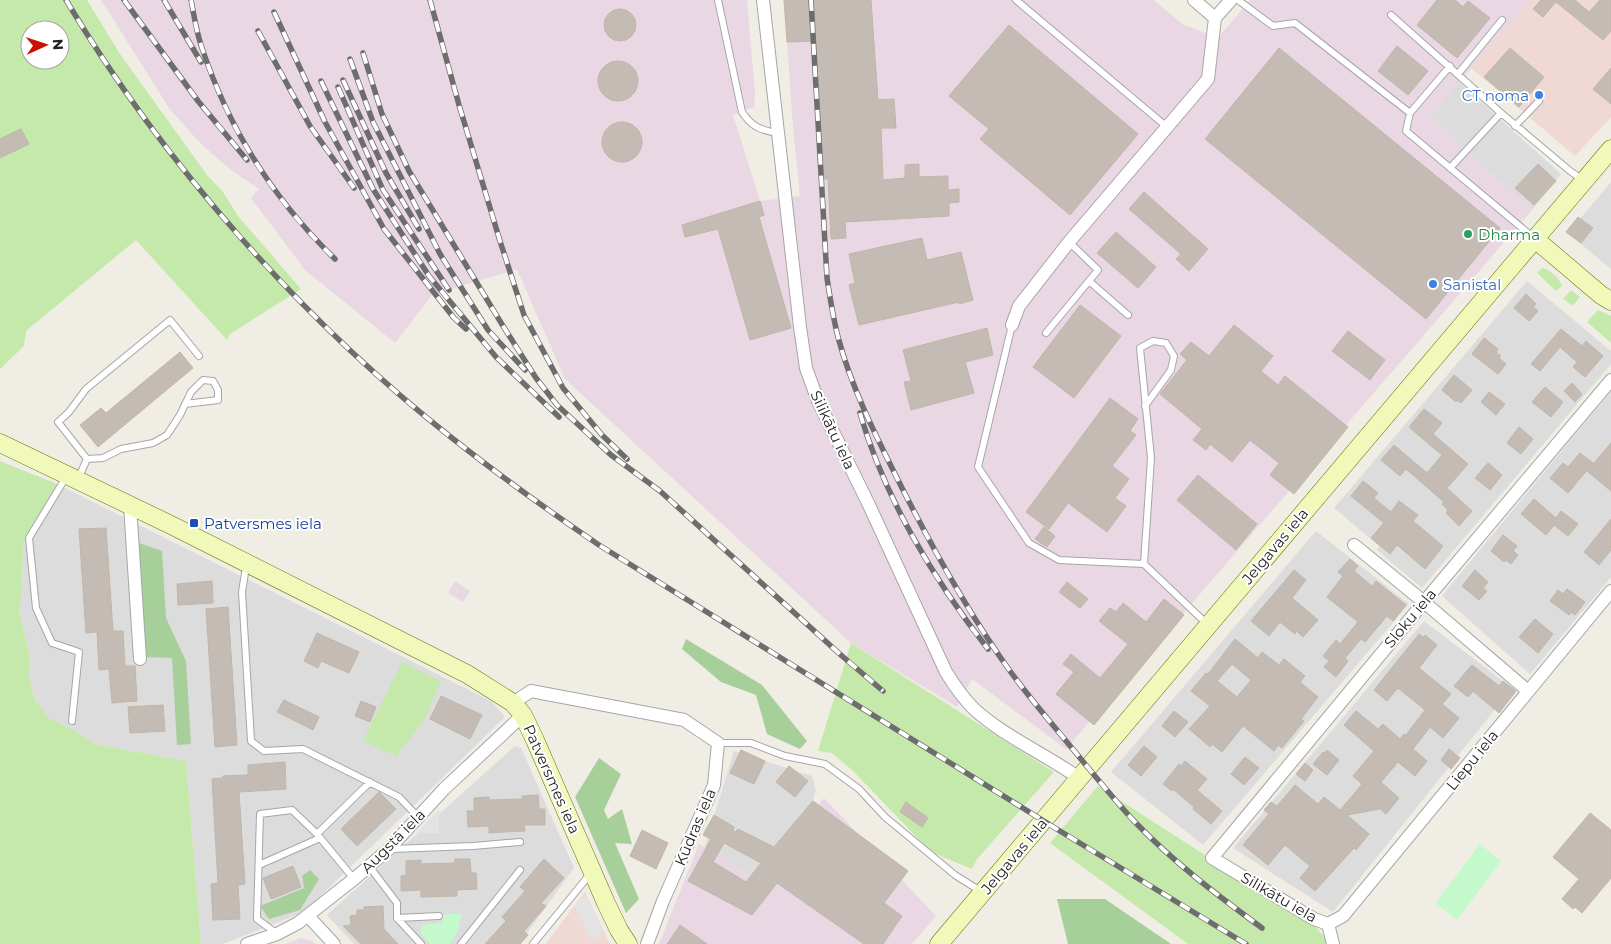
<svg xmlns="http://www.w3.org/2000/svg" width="1611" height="944" viewBox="0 0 1611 944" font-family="Montserrat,sans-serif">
	<rect width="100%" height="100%" fill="#f0ede5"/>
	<path fill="#dddcdc" d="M1459,82L1561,174L1532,210L1429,117Z
		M1611,182V269L1568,233Z
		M1527,281L1611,351V364L1422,588L1377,550L1379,546L1334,508Z
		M1611,391V577L1530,674L1442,596Z
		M57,484L491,701L505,717L304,912L223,944H201L186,761L94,744L79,733L49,718L35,700L29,677V652L19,610L22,593L23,543Z
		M1316,531L1409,604L1203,845L1111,772Z
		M1424,621L1512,688L1333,912L1233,848Z
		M515,746L521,748L574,868L519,944H354L327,915Z
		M734,751L812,776L816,790L813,801L746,882L702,855Z"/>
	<path fill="#f0d8d4" d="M1523,0H1611V117L1575,156L1471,68L1526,4Z
		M585,892L610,944H546L550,938Z"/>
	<path fill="#e9d7e4" d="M101,0H747L755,95L754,107L733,115L760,201L800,196L793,127L784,0H1154L1182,24L1218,38L1250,0H1523L1527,4L1429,117L1532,210L1066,749L972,679L957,707L851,643L565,379L517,269L432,295L395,343L305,270L251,198L259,189L231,170L201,144L169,108Z
		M455,581L470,591L463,602L448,593Z
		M824,798L936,916L912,944H659L699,844L758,879Z
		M301,938L312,941L315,944H286Z"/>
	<path fill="#c5e9ab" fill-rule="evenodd" d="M0,0H87L120,54L207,175L223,192L238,216L301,289L230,334L227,340L136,240L26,331L24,346L0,369ZM30,30H60V60H30Z
		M1542,268C1549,269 1560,278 1562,286L1556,291L1537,273Z
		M1571,290L1580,297L1573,306L1563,299Z
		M1598,310L1611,316V343L1587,322Z
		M0,461L57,484L23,543L22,593L19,610L29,652V677L35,700L49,718L79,733L94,744L186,761L201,944H0Z
		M851,643L1054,772L977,859L972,869L931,852L852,770L832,753L818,751Z
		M402,662L441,681L424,720L396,756L363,741Z
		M1098,786L1315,926L1330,944H1188L1050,843Z"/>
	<path fill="#a6cf9a" d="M139,543L162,551L166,618L186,661L191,744L177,745L172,658L145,657Z
		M686,639L762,685L807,741L800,749L767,734L756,695L721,682L682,649Z
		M599,758L621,774L604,810L608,819L622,809L632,844L615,843L639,899L626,913L575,797Z
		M310,870L319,879L300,910L269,919L260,906L304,888L302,876Z
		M1057,899H1105L1171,944H1068Z"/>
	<path fill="#c3f9cb" d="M1480,844L1501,861L1457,920L1435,903Z
		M462,913L458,930L450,944H430L420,933L422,925L442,923L441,915Z"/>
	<path fill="#e3e3e3" d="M439,809V833H416Z
		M585,894L603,931L597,941L591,939L575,907Z"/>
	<path fill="#c4bcb4" stroke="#c1b5a7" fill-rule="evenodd" d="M784,0H871L878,100L894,99L896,128H881L883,180L905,178V165L919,164V177L948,176V190L959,189V202L949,203V216L845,222L846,238L831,239L828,179H822L815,41L787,42Z
		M1437,0H1455L1463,7L1468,1L1490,18L1457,58L1417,25Z
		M1541,0H1575L1589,12L1600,0H1611V31L1603,40L1556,2L1543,17L1533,9Z
		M604 25a16 16 0 1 1 32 0a16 16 0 1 1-32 0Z
		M1009,25L1138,134L1070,215L980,139L989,129L949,96Z
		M1397,46L1428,71L1408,95L1378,71Z
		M1279,48L1500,228L1426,319L1205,139Z
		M1510,48L1544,77L1519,107L1484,77Z
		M598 81a20 20 0 1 1 40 0a20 20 0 1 1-40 0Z
		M1611,68V104L1593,89Z
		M602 142a20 20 0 1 1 40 0a20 20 0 1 1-40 0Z
		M21,129L29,144L0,158V139Z
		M1538,164L1556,181L1534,205L1515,188Z
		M1144,192L1208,249L1189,271L1176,259L1181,254L1129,209Z
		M760,201L764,215L759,217L791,328L750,340L718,229L685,237L682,225Z
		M1578,217L1593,228L1581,243L1566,232Z
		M1116,232L1156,267L1138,288L1097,253Z
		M922,238L927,260L961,252L973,300L959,304V302L859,325L849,285L855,283L849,254Z
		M1526,294L1536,304L1533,307L1538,311L1529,321L1514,308Z
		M1080,305L1121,336L1074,398L1033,367Z
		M1234,325L1273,356L1261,371L1278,385L1285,376L1348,427L1294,494L1270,475L1279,463L1250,440L1232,462L1210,444L1206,450L1193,440L1202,429L1160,394L1187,360L1180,354L1191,342L1209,356Z
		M987,328L993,355L965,362L974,393L911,410L904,382L911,381L903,350Z
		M1561,329L1582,346L1586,341L1603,356L1585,377L1573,367L1577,362L1560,347L1540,371L1531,364Z
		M1348,331L1385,360L1370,380L1332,351Z
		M1484,338L1498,349L1496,352L1501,356L1499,358L1506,364L1498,374L1472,354Z
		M180,352L193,368L98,447L80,425L101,408L106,413Z
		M1454,375L1472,390L1461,403L1457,400L1456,402L1442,390Z
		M1572,383L1582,394L1575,402L1564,391Z
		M1545,387L1563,402L1551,417L1532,402Z
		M1489,392L1505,404L1496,415L1481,402Z
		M1110,398L1138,419L1130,431L1136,435L1112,466L1129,479L1115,498L1126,506L1107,532L1068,503L1049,529L1026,512Z
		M1424,409L1442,423L1433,434L1468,464L1447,488L1472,511L1459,526L1446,513L1448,510L1442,504L1444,502L1406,469L1400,476L1381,460L1394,445L1427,473L1442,455L1409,427Z
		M1519,427L1533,439L1521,454L1507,443Z
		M1611,443V491L1587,471Z
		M1580,453L1593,463L1568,493L1550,478L1563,463L1568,467Z
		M1488,463L1502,475L1490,490L1475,478Z
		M1198,475L1257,524L1236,550L1177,500Z
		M1363,481L1378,493L1374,498L1391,512L1399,501L1418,515L1413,521L1443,546L1425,569L1397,545L1390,554L1371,538L1384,523L1351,496Z
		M1534,499L1556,518L1561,511L1578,524L1568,536L1554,525L1546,535L1521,514Z
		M1611,519V550L1599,565L1584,552Z
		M1044,527L1055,536L1047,547L1035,539Z
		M106,528L113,631H123L125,666H135L137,701L112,703L109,669L99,670L97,632L86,633L79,529Z
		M1503,535L1517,546L1513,551L1518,555L1511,564L1506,560L1504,562L1491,551Z
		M1350,559L1358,566L1354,571L1372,586L1376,581L1406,605L1393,621L1387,616L1365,642L1361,639L1345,658L1348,661L1336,677L1324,667L1329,661L1323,656L1336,640L1340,644L1358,622L1327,597L1343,576L1338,572Z
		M1294,570L1306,580L1292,598L1318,620L1303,637L1296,631L1295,634L1280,622L1269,636L1251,621Z
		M1475,570L1488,582L1483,588L1487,591L1479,600L1462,586Z
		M212,581L213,603L178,605L177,584Z
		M1067,582L1088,599L1080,608L1059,592Z
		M1567,589L1585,602L1575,615L1571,612L1569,615L1550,601L1558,590L1563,594Z
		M1164,599L1184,615L1094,725L1056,694L1074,672L1063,664L1071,654L1100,678L1128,644L1099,621L1110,608L1116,612L1123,603L1146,622Z
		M228,607L237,745L215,747L206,609Z
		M1535,619L1553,634L1538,653L1519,637Z
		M317,633L359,652L349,673L321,661L318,668L304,661Z
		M1419,634L1423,637L1425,635L1437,645L1419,668L1451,694L1442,704L1459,718L1443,738L1430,727L1413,749L1427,761L1415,776L1398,762L1381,782L1399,798L1386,814L1380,809L1347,815L1369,834L1356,850L1354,848L1315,891L1300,878L1310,866L1285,845L1268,865L1243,845L1269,814L1264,810L1271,802L1277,806L1295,785L1318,804L1324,797L1340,810L1354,794L1362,784L1353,776L1374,751L1344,725L1356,711L1378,729L1383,724L1400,739L1404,734L1406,735L1425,710L1398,688L1387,701L1374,690Z
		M1235,639L1258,658L1262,652L1279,665L1284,659L1305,676L1300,682L1318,697L1301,719L1304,721L1282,748L1278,745L1274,751L1243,726L1222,752L1212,744L1210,747L1189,729L1210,706L1191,691L1206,673L1208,674ZM1232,664L1251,680L1237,697L1217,681Z
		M1472,665L1499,686L1503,681L1516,691L1499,713L1473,691L1468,697L1454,686Z
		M441,696L482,715L470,739L430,719Z
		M284,700L319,717L313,730L277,712Z
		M361,701L376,707L370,722L355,716Z
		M163,705L165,731L130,733L128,707Z
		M1174,711L1188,722L1175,737L1162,726Z
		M1144,746L1157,757L1141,776L1128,765Z
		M1449,749L1460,758L1451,769L1441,760Z
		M741,750L765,761L754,784L730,773Z
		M1327,750L1339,760L1327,775L1313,764L1323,752L1325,753Z
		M1245,757L1259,768L1244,785L1231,774Z
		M1185,761L1207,779L1197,790L1222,811L1211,824L1193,809L1194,807L1173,789L1172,791L1163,784L1179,764L1181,766Z
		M285,762L286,789L239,792L245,884L238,885L240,919L213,920L211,884L218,883L212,779L223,778V776L248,775V765Z
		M1305,763L1313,770L1305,781L1296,774Z
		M789,766L808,781L795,797L776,782Z
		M379,792L396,809L357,846L341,829Z
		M538,795L539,809H545V825H524L525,831L504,832L489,833V826L468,827L467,811H474V798L489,797V800L522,799V796Z
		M813,801L908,871L884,903L902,916L883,944H864L777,883L752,915L688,881L711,839L703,835L714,815L734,827L733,831L735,832L738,829L774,847ZM724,843L761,863L746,882L713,862Z
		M906,802L928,818L922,827L900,812Z
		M1590,813L1611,830V878L1582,913L1575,907L1573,909L1562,899L1579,879L1553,857Z
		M642,830L668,843L656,869L630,856Z
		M455,859H470L471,873H476L477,889L457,890V896L421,897V890L401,891V876L406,875V861L421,860V864L455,863Z
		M544,859L564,878L541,903L546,906L524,931L528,935L520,944H485L506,921L502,917L525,891L520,887Z
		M293,866L301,887L271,899L263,878Z
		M383,906L384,929L398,944H361L343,926L351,925L350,916L357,915V910H364V907Z
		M680,925L707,944H667Z"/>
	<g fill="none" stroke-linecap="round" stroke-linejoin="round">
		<defs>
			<path id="lane" d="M718,0L742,112C752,127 760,130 778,133
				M1016,0L1167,127
				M1238,0L1273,26L1295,23L1410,113L1406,131L1534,238
				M1391,15L1501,113L1570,171L1583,180
				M1458,74L1502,20
				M1410,113L1450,66
				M1515,126L1539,101
				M1450,168L1501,113
				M1089,281L1128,315
				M1012,325L978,467L1029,543L1059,560L1144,564L1207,624
				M1046,333L1098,270L1069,242
				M87,459L103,458L121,449L153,443L167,435L180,415L191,392L203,380L213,381L218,390V400L185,404
				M66,477L29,538L36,608L52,643L79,652L72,721
				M78,479L87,459L58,422L69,412L86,389L170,320L199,356
				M1144,564L1151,458L1140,348L1153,341L1166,343L1174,356L1171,370L1145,406
				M248,565L245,573L242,592L251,741L264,751L303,749L399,797L418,817
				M718,743H751L785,756L825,764L859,789L885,817L955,875L982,892
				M317,834L370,782
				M391,849L473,846L520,842
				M259,865L320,838
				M369,866L397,903V918L421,944
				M397,918L439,916
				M276,933L257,919L260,814L292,810L317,834L354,879
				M461,944L520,870
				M533,944L591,873"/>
			<path id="street" d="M763,0L800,327L806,368L818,401L869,505L946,672C954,685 963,698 974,709C1005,737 1045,754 1079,778
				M1194,0L1215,18
				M1215,18L1231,0
				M1012,325L1019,306L1069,242L1208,79L1215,18
				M130,505L140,659
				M1354,545L1424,602L1528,691
				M513,703L531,691L684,720L718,743L714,785L663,901L647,944
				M308,916L334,944
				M1328,924L1314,919L1212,858L1424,602L1611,380
				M1328,924L1343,916L1611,591
				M1328,924L1333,944
				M247,944L277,934L298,923L354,879L389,849L444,789L523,715"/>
			<path id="secondary" d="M1535,239L1601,295L1611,301
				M0,443L171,525L467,674L513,703L523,715L535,740L606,903L619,930L628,944
				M939,944L1611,149"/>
		</defs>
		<use href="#lane" stroke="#a6a6a6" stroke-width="8"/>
		<use href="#street" stroke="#a6a6a6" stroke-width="14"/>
		<use href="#secondary" stroke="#627605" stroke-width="19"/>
		<use href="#lane" stroke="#fff" stroke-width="6"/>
		<use href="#street" stroke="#fff" stroke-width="12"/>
		<use href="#secondary" stroke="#f1f9ba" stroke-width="18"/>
		<defs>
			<path id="rail" d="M66,0C164,164 302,320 452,438C500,476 549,511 599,545L1055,828L1246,944
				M124,0L198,101L247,160
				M164,0L201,62
				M191,0C194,15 196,30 201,45C228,128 272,198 335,259
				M430,0L459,105L500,241L524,315L563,388L602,435L627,459
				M811,0L827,278C830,298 833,317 838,337C852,390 878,440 902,488C934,551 969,614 1010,671C1031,700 1054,726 1076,753C1094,775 1113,798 1133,820C1172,861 1217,895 1262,928
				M274,12L325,122L384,229L454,318L466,329
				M258,31L310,126L354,188
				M363,53L382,114L409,171L503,326L536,378L557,405L611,455L660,491L842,656L883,691
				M350,59L373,122L440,254L488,330L525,370
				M343,80L386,173L419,229
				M321,81L373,189L429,276L496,357L559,417
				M338,87L383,190L449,290
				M860,413C884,497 934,580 988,649"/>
		</defs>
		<use href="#rail" stroke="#6d6d6d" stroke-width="5.5"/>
		<use href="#rail" stroke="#fff" stroke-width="4" stroke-dasharray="11" stroke-linecap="butt"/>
	</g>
	<g fill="#3f7fe0" stroke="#fff" stroke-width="2">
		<circle cx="1539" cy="95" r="5"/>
		<circle cx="1433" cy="284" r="5"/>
	</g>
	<circle fill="#2e9e5b" stroke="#fff" stroke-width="2" cx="1468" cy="234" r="5"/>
	<rect fill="#1a4fb4" stroke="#fff" stroke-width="2" x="189" y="518" width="10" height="10" rx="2.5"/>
	<g text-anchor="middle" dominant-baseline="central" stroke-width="4" stroke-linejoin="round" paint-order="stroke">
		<g font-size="15" fill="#366cbe" stroke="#fff" text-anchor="end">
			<text x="1529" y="95">CT noma</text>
			<text x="1443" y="284" text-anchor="start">Sanistal</text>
		</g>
		<g font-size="15" fill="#27864d" stroke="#fff" text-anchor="start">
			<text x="1478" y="234">Dharma</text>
		</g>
		<g font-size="15" fill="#1f1f1f" stroke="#fff">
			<text transform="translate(833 430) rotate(65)">Silikātu iela</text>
			<text transform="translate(1275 546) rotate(-50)">Jelgavas iela</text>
			<text transform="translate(1410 618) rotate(-50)">Sloku iela</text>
			<text transform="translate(1472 760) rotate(-51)">Liepu iela</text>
			<text transform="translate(552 779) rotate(66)">Patversmes iela</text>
			<text transform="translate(695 827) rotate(-67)">Kūdras iela</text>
			<text transform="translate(393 841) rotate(-45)">Augstā iela</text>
			<text transform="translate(1014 856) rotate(-50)">Jelgavas iela</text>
			<text transform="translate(1279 897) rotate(30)">Silikātu iela</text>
		</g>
		<g font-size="15" fill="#164399" stroke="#fff" text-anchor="start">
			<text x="204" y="523">Patversmes iela</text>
		</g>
	</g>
	<g transform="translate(45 45) rotate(87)"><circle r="24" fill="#ffffff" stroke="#a5a5a5"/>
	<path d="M0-4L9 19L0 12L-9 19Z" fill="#cc1001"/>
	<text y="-8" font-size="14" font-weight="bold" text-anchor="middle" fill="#1f1f1f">N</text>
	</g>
</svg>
